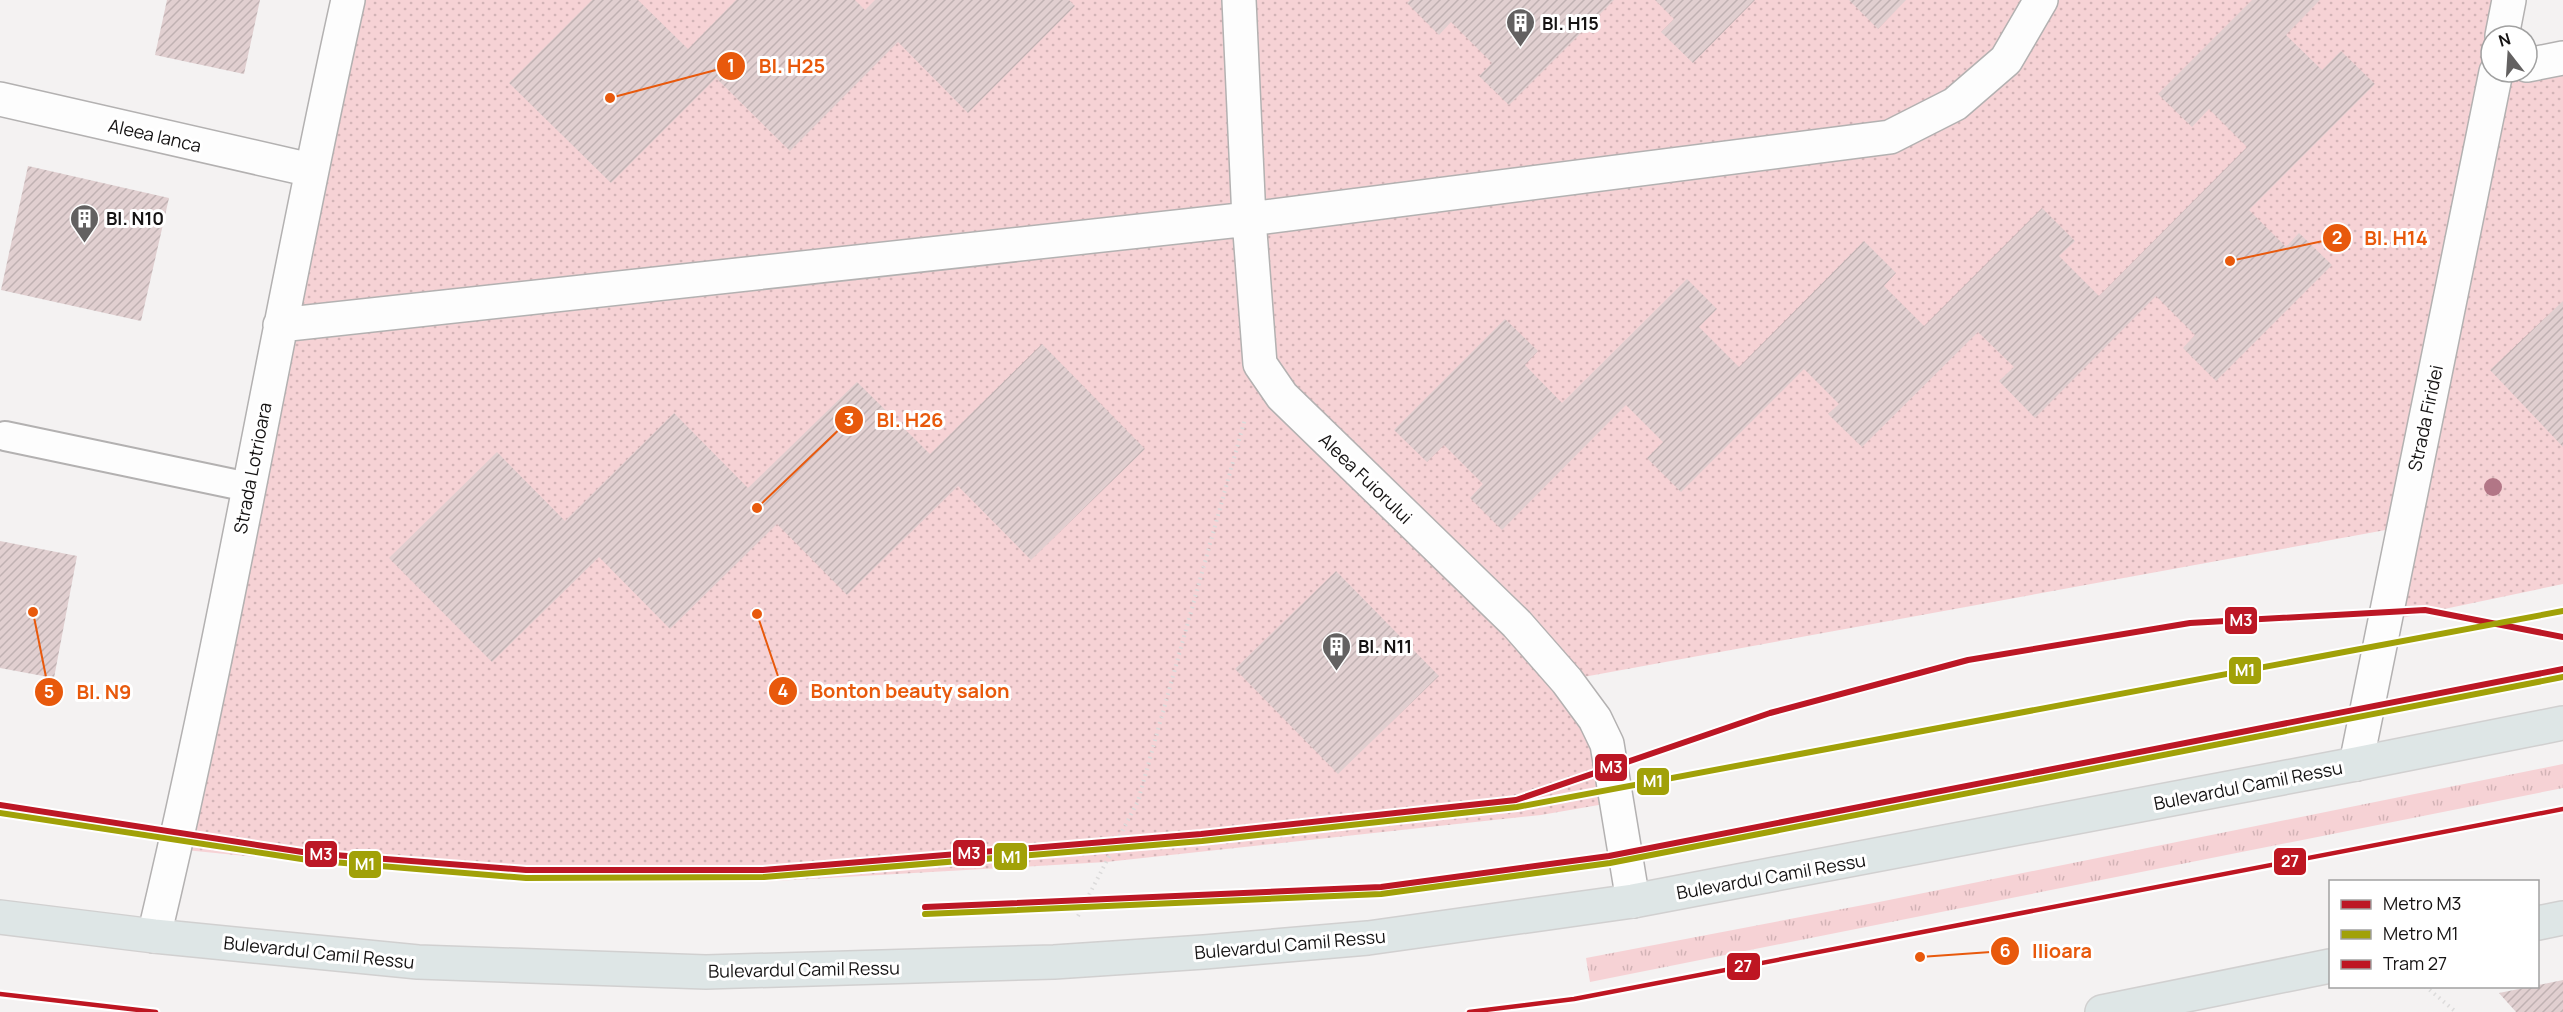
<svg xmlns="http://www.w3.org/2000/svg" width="2563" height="1012" viewBox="0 0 2563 1012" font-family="Manrope,sans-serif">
	<defs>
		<pattern id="grass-tufts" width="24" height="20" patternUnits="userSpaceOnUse" patternTransform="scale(1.5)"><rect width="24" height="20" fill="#f6d2d5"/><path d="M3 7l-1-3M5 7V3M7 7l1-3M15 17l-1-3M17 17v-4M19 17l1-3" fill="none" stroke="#d2b3b6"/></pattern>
		<pattern id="garden-dots" width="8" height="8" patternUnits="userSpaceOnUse" patternTransform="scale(1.5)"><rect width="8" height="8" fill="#f6d2d5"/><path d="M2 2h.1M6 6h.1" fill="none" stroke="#d2b3b6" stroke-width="1.8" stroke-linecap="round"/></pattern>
		<pattern id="building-hatch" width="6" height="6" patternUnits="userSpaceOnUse" patternTransform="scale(1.5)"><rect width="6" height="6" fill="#e1cfd0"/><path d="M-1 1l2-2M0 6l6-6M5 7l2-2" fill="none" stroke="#c0b1b2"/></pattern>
	</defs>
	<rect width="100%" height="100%" fill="#f4f2f2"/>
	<path fill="url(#grass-tufts)" d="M2563,764V788L1590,982L1586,958L1879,902Z"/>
	<path fill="url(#garden-dots)" d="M348,0H2506L2491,36V72H2527L2563,57V584L2387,621L2402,527L1567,680L1616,802L1541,815L1106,862L759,882H616L469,878L175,849Z"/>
	<path fill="url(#building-hatch)" d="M167,0H260L244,74L155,55Z
		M592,0H638L688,49L736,0H855L865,10L875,0H1069L1075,6L968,113L898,42L790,151L716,78L611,183L509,83Z
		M1410,0H1614L1509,105L1479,76L1492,63L1451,22L1439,35L1407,3Z
		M1655,0H1755L1693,63L1661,32L1674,19Z
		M1849,0H1906L1878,29Z
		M2252,0H2320L2286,35L2322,70L2341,51L2375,84L2249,210L2286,247L2299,233L2332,265L2216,381L2183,348L2195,335L2156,296L2035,418L1999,381L2014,367L1978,332L1862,447L1828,414L1839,404L1804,369L1681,492L1647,458L1663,442L1626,405L1502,530L1470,498L1483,484L1444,445L1427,462L1394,430L1505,319L1538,351L1525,365L1562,403L1687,279L1717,309L1699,327L1739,367L1864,241L1896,273L1884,286L1924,326L2042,208L2075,241L2059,256L2099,296L2247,147L2209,109L2192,127L2158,94Z
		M28,166L169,198L141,321L1,290Z
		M2563,301V447L2490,370Z
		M1042,344L1145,449L1031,560L958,486L847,595L777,524L670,629L599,557L492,662L389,558L497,452L565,521L674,413L748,488L857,382L930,454Z
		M0,541L77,556L54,678L0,668Z
		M1336,571L1439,676L1338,774L1235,669Z
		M2563,980V1012H2516L2499,993Z"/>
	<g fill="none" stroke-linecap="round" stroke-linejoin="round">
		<defs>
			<path id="lane" d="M5,436L248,487"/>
			<path id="street" d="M1239,0L1249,219L1260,364L1282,396L1517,624L1567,681L1595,719L1607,744L1633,901
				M2502,36L2509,0
				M2527,65L2563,58
				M0,99L311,170
				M280,325L1249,219L1890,137L1955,104L2006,60L2041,0
				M2356,764L2496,72
				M154,936C228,626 279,311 348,0"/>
			<path id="primary" d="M0,917L154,936L418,962L706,972L1054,962L1204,952L1368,938L1633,901L2356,764L2563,723
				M2538,923L2563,918
				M2102,1012L2330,966"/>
		</defs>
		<use href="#lane" stroke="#b3b1b1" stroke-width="32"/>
		<use href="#street" stroke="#b3b1b1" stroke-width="36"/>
		<use href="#primary" stroke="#d1d0d0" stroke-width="36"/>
		<path stroke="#dcdbdb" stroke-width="4" stroke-dasharray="1.5 4.5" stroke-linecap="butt" d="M1078,916L1138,801L1245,419
			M2425,986L2456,1012"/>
		<use href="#lane" stroke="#fdfdfd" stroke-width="28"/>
		<use href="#street" stroke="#fdfdfd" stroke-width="33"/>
		<use href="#primary" stroke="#dee6e6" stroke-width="33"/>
		<defs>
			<path id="tram-1" d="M0,994L156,1012
				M1469,1012L1574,999L2563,809"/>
		</defs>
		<use href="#tram-1" stroke="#fff" stroke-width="9"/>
		<use href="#tram-1" stroke="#be1622" stroke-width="4.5"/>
		<defs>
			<path id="metro-1" d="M0,805L309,853L526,870H763L1201,834L1516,800L1770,713L1968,660L2190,623L2425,610L2563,637
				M925,907L1381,887L1609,856L2563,669"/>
			<path id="metro-2" d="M0,813L308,860L526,878L764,877L1202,841L1517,807L2563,611
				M925,914L1381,894L1610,863L2563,677"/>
		</defs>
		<use href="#metro-1" stroke="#fff" stroke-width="10"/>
		<use href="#metro-2" stroke="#fff" stroke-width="10"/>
		<use href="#metro-1" stroke="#bc1725" stroke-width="6"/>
		<use href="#metro-2" stroke="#a1a108" stroke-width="6"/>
	</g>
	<circle fill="#b27686" cx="2493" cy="487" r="9"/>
	<defs>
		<symbol id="building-pin" viewBox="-11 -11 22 30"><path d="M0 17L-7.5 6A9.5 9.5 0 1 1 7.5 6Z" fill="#636161" stroke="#fff"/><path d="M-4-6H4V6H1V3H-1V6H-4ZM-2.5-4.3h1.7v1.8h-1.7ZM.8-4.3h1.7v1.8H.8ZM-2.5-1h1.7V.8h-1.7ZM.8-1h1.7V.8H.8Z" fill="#fff"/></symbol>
	</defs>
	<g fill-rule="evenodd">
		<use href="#building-pin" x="1504" y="6" width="33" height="45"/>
		<use href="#building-pin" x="68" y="202" width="33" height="45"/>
		<use href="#building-pin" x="1320" y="630" width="33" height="45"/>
	</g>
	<g text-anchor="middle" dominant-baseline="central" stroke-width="6" stroke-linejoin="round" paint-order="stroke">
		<g font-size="18" font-weight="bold" fill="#151313" stroke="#fff" text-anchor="start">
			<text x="1542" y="23">Bl. H15</text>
			<text x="106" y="218">Bl. N10</text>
			<text x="1358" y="646">Bl. N11</text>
		</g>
		<g font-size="18" fill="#151313" stroke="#fff">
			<text transform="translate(155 135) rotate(13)">Aleea Ianca</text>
			<text transform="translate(2425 418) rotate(-78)">Strada Firidei</text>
			<text transform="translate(252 468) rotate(-79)">Strada Lotrioara</text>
			<text transform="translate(1366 478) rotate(44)">Aleea Fuiorului</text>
			<text transform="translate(2248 785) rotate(-11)">Bulevardul Camil Ressu</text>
			<text transform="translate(1771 876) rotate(-10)">Bulevardul Camil Ressu</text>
			<text transform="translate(1290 944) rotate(-5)">Bulevardul Camil Ressu</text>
			<text transform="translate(319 952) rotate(6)">Bulevardul Camil Ressu</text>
			<text transform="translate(804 969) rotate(-1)">Bulevardul Camil Ressu</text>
		</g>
	</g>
	<path fill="none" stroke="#e8590c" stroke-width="2" d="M610 98L731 66M2230 261L2337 238M757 508L849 420M757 614L783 691M33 612L49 692M1920 957L2005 951"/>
	<g fill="#e8590c" stroke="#fff" stroke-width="2">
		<circle cx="610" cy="98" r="6"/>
		<circle cx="2230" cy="261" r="6"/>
		<circle cx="757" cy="508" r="6"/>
		<circle cx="757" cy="614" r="6"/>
		<circle cx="33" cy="612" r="6"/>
		<circle cx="1920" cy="957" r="6"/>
		<circle cx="731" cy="66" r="15"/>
		<circle cx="2337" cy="238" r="15"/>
		<circle cx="849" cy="420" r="15"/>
		<circle cx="783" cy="691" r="15"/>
		<circle cx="49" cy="692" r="15"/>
		<circle cx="2005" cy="951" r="15"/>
	</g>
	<g font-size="18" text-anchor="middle" font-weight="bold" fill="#fff">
		<text x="731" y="72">1</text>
		<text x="2337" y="244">2</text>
		<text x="849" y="426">3</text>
		<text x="783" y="697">4</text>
		<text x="49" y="698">5</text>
		<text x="2005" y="957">6</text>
	</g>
	<g font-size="20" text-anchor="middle" font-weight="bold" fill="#e8590c" stroke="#fff" stroke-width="6" stroke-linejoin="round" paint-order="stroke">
		<text x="792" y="73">Bl. H25</text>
		<text x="2396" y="245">Bl. H14</text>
		<text x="910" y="427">Bl. H26</text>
		<text x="910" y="698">Bonton beauty salon</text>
		<text x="104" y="699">Bl. N9</text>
		<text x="2062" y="958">Ilioara</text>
	</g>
	<g stroke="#fff" stroke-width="2">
		<rect x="2224" y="606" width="34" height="29" rx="6" fill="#bc1725"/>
		<rect x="2228" y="656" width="34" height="29" rx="6" fill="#a1a108"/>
		<rect x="1594" y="753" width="34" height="29" rx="6" fill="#bc1725"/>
		<rect x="1636" y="767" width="34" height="29" rx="6" fill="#a1a108"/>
		<rect x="952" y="839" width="34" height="28" rx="6" fill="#bc1725"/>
		<rect x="304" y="840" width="34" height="28" rx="6" fill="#bc1725"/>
		<rect x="993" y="842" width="35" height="29" rx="6" fill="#a1a108"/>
		<rect x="2273" y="847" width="34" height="29" rx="6" fill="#be1622"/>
		<rect x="348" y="850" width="34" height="29" rx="6" fill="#a1a108"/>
		<rect x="1726" y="952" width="35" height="29" rx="6" fill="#be1622"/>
	</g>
	<g font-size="16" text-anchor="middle" font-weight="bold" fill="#fff">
		<text x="2241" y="626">M3</text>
		<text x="2245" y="676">M1</text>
		<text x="1611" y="773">M3</text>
		<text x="1653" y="787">M1</text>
		<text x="969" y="859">M3</text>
		<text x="321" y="860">M3</text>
		<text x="1011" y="863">M1</text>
		<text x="2290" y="867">27</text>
		<text x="365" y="870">M1</text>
		<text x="1743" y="972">27</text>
	</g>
	<rect x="2329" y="880" width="210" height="108" fill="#ffffff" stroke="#a1a1a1" stroke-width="1.5"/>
	<rect x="2341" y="900" width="30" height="9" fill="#bc1725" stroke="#a1a1a1" stroke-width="1.5"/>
	<text x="2383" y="910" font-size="18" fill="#151313">Metro M3</text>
	<rect x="2341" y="930" width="30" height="9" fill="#a1a108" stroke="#a1a1a1" stroke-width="1.5"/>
	<text x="2383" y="940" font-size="18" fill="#151313">Metro M1</text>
	<rect x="2341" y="960" width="30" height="9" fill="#be1622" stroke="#a1a1a1" stroke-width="1.5"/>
	<text x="2383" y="970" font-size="18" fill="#151313">Tram 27</text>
	<g transform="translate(2509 54) rotate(343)"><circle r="28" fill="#ffffff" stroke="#a1a1a1" stroke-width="1.5"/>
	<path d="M0-4.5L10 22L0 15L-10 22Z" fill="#636161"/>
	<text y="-9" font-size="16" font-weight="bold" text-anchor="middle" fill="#151313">N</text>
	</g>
</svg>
